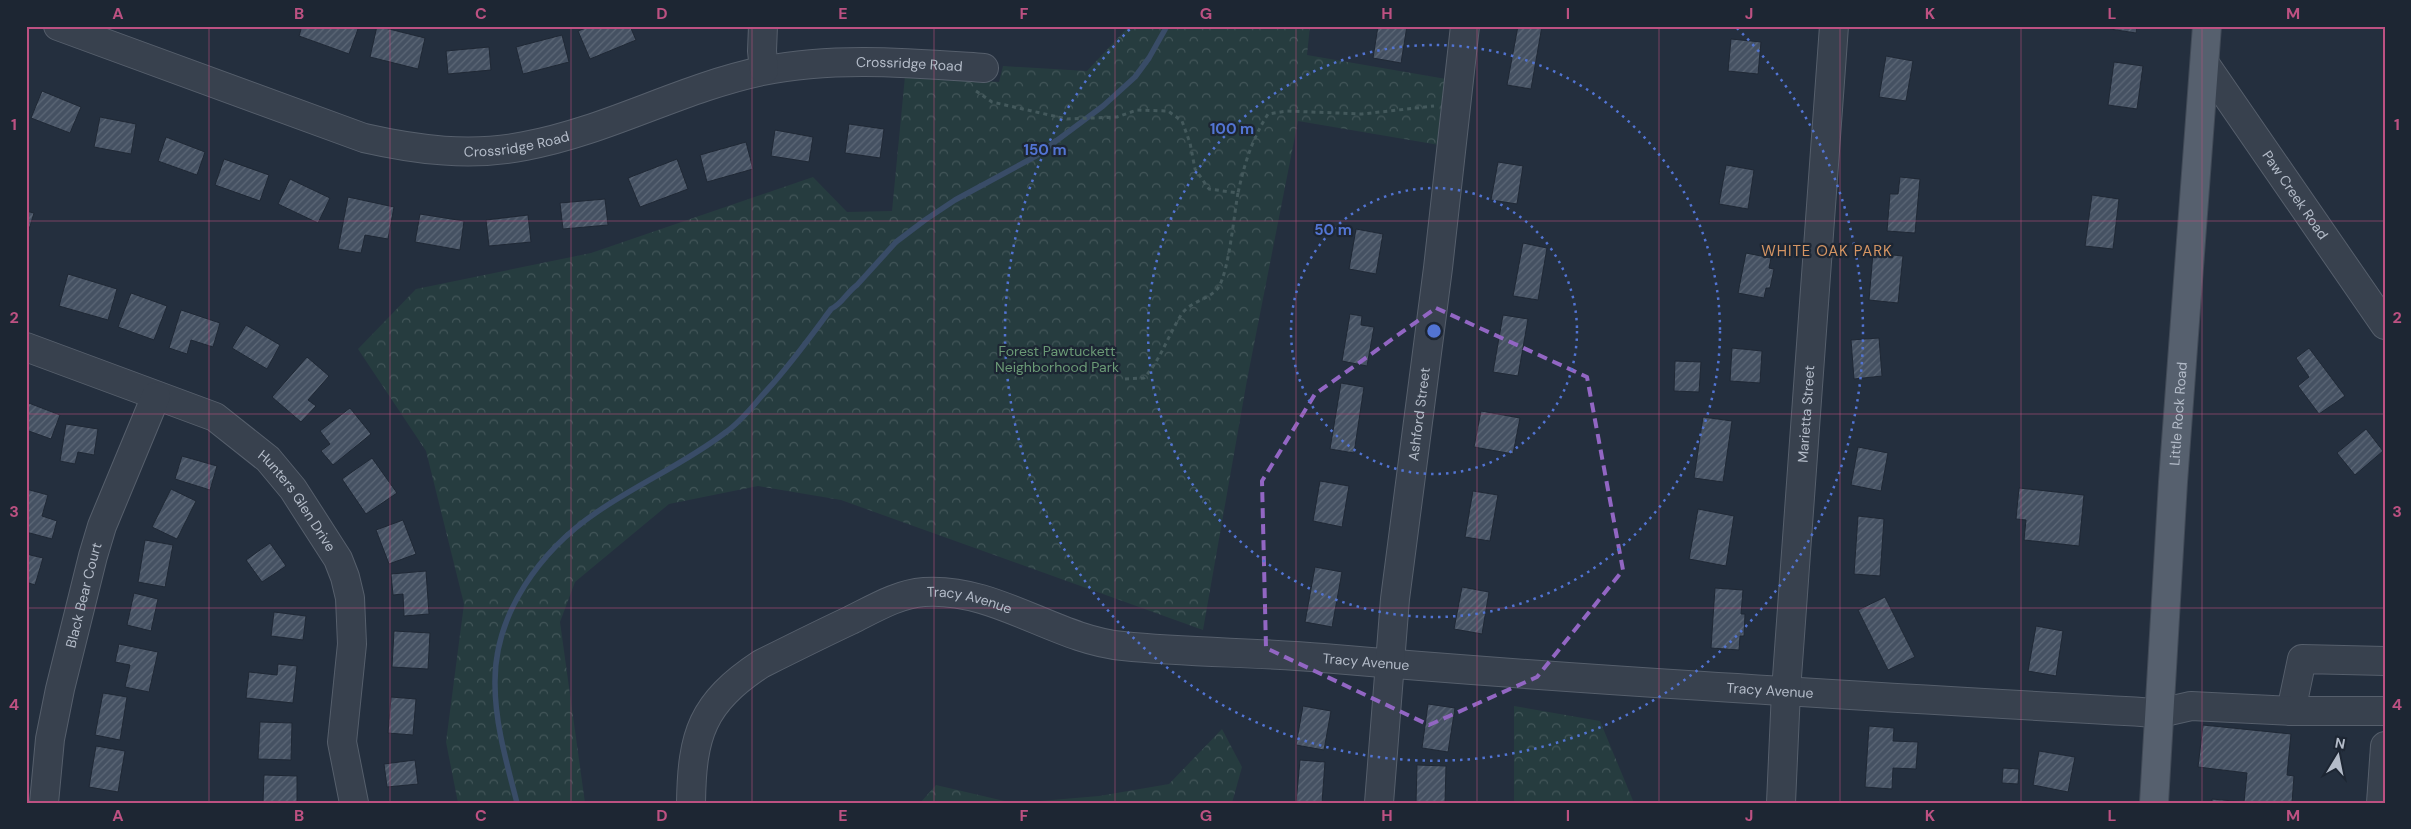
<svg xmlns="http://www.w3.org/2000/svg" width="2411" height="829" viewBox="0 0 2411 829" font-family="'DM Sans',sans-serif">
	<defs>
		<pattern id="forest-crowns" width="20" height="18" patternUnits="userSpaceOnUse" patternTransform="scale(1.25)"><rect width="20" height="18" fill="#263c3f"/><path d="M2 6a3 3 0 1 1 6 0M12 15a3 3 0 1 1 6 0" fill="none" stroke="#435659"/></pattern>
		<pattern id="building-hatch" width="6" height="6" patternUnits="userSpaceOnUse" patternTransform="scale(1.25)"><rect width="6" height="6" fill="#455162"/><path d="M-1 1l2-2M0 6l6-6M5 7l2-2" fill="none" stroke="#5d6877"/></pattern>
	</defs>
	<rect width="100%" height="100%" fill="#242f3e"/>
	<path fill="url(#forest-crowns)" d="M1129,26H1310L1307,55L1452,80L1445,146L1298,121L1247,380L1203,630L841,500L758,486L669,504L575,582L560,622L585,803H458L446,742L464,604L426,451L358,349L416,289L591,253L813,177L847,212L892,211L905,76L999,82L1003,66L1087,71Z
		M1514,706L1600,721L1634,803H1514Z
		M1222,729L1242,767L1232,803H1016L1099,796L1169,784Z
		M936,785L1013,803H920Z"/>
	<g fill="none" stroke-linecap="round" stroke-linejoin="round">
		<path stroke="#394c67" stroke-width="5.5" d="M517,803C507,764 495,724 495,684C494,613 541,550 597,512C639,483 686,463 726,432C743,420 754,404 768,389C791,364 811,336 831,309C842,304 847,292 857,285L896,242L925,220L955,200L1036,156L1103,106L1135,77L1149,58L1167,26"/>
	</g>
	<path fill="url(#building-hatch)" stroke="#1f2835" d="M302,26H351L358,29L349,54L299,36Z
		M377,26L425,38L418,69L370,57Z
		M591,26H630L636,40L590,59L578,31Z
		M1378,26H1407L1401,63L1373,58Z
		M1518,26H1542L1531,89L1507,85Z
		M2110,26H2137L2136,33L2110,29Z
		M562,35L569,62L523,74L516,47Z
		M1731,39L1761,42L1758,74L1728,71Z
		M489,47L491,70L448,74L446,51Z
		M1886,56L1913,61L1906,101L1879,97Z
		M2114,62L2143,66L2137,109L2108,105Z
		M42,91L81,107L70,133L31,118Z
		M100,117L136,124L131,154L94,147Z
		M849,124L884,129L880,158L845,153Z
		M775,130L813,137L809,162L771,156Z
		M166,137L205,152L197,175L158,161Z
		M746,142L753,169L707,182L700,155Z
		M224,159L269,175L260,201L215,185Z
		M677,159L688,189L640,207L628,178Z
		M1498,162L1523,166L1517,204L1491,200Z
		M1726,165L1754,170L1748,209L1719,204Z
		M1900,177L1920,179L1915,233L1887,231L1890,194H1898Z
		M290,179L330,198L318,223L278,204Z
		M2092,195L2119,199L2113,249L2085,246Z
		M348,197L394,207L388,239L365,235L361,253L338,249Z
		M605,199L608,225L563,229L560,203Z
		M26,211L34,213L26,239Z
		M420,214L464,221L460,250L415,242Z
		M528,215L531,242L489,246L486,220Z
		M1356,229L1383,234L1376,274L1349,269Z
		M1523,243L1547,248L1538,300L1513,296Z
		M1746,253L1771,258L1769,268L1774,269L1770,288H1766L1764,298L1738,293Z
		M1873,253L1903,256L1898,303L1869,300Z
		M68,274L117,289L108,320L59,306Z
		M131,293L167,306L154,340L118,327Z
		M181,310L220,323L213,347L191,340L187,354L169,348Z
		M1350,314L1362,316L1361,325L1374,327L1367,366L1342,361Z
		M1503,315L1528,319L1518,376L1493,372Z
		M246,325L280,345L267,369L232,348Z
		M1879,338L1882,376L1854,379L1851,340Z
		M1732,348L1762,351L1760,383L1730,381Z
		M2309,348L2345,396L2319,414L2298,386L2309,377L2296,358Z
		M307,357L329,376L308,400L316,406L301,422L272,397Z
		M1675,361L1701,362L1699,392L1674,391Z
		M1341,383L1364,387L1354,453L1330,449Z
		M26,402L60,415L51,439L26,430Z
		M350,408L371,434L333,465L321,451L330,444L320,431Z
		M1481,411L1520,418L1513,454L1474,447Z
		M1703,417L1732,421L1723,482L1694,478Z
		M66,424L98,429L94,455L78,452L75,464L60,461Z
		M2366,429L2383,451L2355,475L2337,453Z
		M1858,447L1888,453L1881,491L1851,485Z
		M182,456L217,466L210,490L175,479Z
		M372,458L397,493L366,514L342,479Z
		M1320,481L1349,486L1342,527L1313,521Z
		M2019,488L2084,495L2079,546L2024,540L2026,520L2016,519Z
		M26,489L48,495L42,516L57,521L52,539L26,532Z
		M171,489L196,501L177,539L152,527Z
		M1473,491L1498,495L1490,541L1465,537Z
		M1698,509L1734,516L1726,566L1689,559Z
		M1858,516L1884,519L1880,576L1854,574Z
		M403,520L416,554L389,564L376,530Z
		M145,540L173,545L165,587L138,582Z
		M270,543L286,566L262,582L246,560Z
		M26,554L43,558L35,585L26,582Z
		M1315,567L1342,572L1332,627L1305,622Z
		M426,571L429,614L404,616L403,594L393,595L391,574Z
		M1462,587L1489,592L1482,634L1454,629Z
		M1715,588L1743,590L1741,614H1745L1744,636H1740L1739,650L1711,648Z
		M134,593L158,599L151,631L127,625Z
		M1885,597L1915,657L1888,670L1858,610Z
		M274,612L306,616L303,640L271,636Z
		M2036,626L2063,631L2056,676L2028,671Z
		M394,631L430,633L428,669L392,667Z
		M119,644L158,652L149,692L125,687L130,665L115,662Z
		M278,664L297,666L293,703L246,698L249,672L277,675Z
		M103,693L127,697L120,740L95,735Z
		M391,697L416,699L413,735L388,733Z
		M1428,704L1455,708L1448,752L1422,748Z
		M1303,706L1331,711L1324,750L1296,745Z
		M260,722L292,723L291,760L258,759Z
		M2203,725L2291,734L2287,775L2294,776L2292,803H2212V799L2244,802L2247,773L2198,767Z
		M1869,726L1894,728L1893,741L1918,742L1916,769L1893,768L1892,789L1865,787Z
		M96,746L125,751L118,792L89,787Z
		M2039,751L2075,757L2068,792L2033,785Z
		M415,760L418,784L387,787L384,764Z
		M1300,760L1325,762L1322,803H1296Z
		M1417,765L1446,766L1445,803H1416Z
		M2003,768L2019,769L2018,784L2002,783Z
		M264,775L297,776V803H263Z"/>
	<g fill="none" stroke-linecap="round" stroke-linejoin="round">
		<defs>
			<g id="minor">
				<path id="s1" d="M58,26L364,138C417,150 471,157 525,146C607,131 681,88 762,71C835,56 911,63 984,68"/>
				<path d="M763,26L762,51L764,70"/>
				<path id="s2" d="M2205,64L2385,325"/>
				<path id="s3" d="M26,347L215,417L268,459L293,489L338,559L345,577L350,598L352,644L342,742L354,803"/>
				<path d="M2291,711L2302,659L2385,661"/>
				<path id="s4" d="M44,803L50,739L60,689L93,556L102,526L156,396"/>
				<path id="s5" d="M691,803C692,734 702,703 761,664C791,649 821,634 851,620C875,608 898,594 924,592C995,587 1056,640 1123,646C1190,653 1257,652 1323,658C1602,682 1881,697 2160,713L2191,706L2291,711H2385"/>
				<path id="s6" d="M1379,803L1395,599L1438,268L1465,26"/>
				<path id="s7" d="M1781,803L1786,691L1834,26"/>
				<path d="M2381,803L2385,746"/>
			</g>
			<g id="major">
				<path id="s8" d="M2154,803L2173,482L2207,26"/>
			</g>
		</defs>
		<use href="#minor" stroke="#565f6c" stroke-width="30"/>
		<use href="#major" stroke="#414a57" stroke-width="30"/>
		<path stroke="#44595c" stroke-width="3" stroke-dasharray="4 4" stroke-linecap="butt" d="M976,91L992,102L1067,119L1117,117L1137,110L1168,111L1182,121L1190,143L1195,169L1209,189L1238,193C1244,165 1252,139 1268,114L1287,111L1362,114L1434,106
			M1125,379L1144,378C1161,359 1168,336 1181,315C1190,301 1209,300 1218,288C1229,272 1234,214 1238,193"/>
		<use href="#minor" stroke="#38414e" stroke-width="28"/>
		<use href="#major" stroke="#56606e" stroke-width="28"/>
	</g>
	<path fill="none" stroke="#9266c3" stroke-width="4" stroke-dasharray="10 6" stroke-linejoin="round" d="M1436,308L1587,377L1623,570L1537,677L1429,725L1266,648L1262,481L1315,394Z"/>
	<path fill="none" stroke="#bd5182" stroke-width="1" stroke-opacity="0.55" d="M209,26V803M390,26V803M571,26V803M752,26V803M934,26V803M1115,26V803M1296,26V803M1477,26V803M1659,26V803M1840,26V803M2021,26V803M2202,26V803M26,221H2385M26,414H2385M26,608H2385"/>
	<g fill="none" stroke="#5274d3" stroke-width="2.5" stroke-dasharray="2.5 5">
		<circle cx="1434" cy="331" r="143"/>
		<circle cx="1434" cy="331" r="286"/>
		<path d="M1737 28A429 429 0 1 1 1131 28"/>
	</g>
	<g text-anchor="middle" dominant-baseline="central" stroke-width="4.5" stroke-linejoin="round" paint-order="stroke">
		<g font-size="14" fill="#b4bcc9" stroke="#1d2633">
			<text stroke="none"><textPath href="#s1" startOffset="885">Crossridge Road</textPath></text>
			<text stroke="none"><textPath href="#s1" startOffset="480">Crossridge Road</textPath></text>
			<text stroke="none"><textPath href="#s2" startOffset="159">Paw Creek Road</textPath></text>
			<text stroke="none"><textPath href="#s6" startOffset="391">Ashford Street</textPath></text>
			<text stroke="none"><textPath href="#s7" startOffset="390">Marietta Street</textPath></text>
			<text stroke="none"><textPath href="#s8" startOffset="390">Little Rock Road</textPath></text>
			<text stroke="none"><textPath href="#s3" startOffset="320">Hunters Glen Drive</textPath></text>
			<text stroke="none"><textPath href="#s4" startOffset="212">Black Bear Court</textPath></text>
			<text stroke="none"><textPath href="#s5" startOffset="390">Tracy Avenue</textPath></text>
			<text stroke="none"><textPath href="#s5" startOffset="795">Tracy Avenue</textPath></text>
			<text stroke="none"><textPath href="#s5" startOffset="1200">Tracy Avenue</textPath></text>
		</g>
		<g font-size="14" fill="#6b9a76" stroke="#1d2633">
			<text x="1057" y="351">Forest Pawtuckett<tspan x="1057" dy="16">Neighborhood Park</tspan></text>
		</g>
		<g font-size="15" letter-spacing="1" fill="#d59563" stroke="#1d2633">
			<text x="1827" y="251">WHITE OAK PARK</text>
		</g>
	</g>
	<circle cx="1434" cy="331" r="8" fill="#5274d3" stroke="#1d2633" stroke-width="2.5"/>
	<g font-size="15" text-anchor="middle" font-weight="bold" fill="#5274d3" stroke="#1d2633" stroke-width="4.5" stroke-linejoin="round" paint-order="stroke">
		<text x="1232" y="134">100 m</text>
		<text x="1045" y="155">150 m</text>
		<text x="1333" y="235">50 m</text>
	</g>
	<rect width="2411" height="829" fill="none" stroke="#1d2633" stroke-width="55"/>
	<g transform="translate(2338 756) rotate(10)" stroke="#1d2633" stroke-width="4" paint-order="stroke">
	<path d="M0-4L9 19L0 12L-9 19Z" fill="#b4bcc9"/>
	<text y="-8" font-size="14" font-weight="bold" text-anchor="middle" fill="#b4bcc9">N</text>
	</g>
	<rect x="28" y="28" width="2356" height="774" fill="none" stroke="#bd5182" stroke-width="2"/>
	<g font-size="16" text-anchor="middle" font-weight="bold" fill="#bd5182">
		<text x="118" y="19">A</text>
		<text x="299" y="19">B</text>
		<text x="481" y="19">C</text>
		<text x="662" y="19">D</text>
		<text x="843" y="19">E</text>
		<text x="1024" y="19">F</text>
		<text x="1206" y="19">G</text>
		<text x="1387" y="19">H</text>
		<text x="1568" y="19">I</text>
		<text x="1749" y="19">J</text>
		<text x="1930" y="19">K</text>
		<text x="2112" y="19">L</text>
		<text x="2293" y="19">M</text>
		<text x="14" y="130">1</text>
		<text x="2397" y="130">1</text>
		<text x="14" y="323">2</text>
		<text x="2397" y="323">2</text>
		<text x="14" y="517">3</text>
		<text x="2397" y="517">3</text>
		<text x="14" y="710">4</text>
		<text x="2397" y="710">4</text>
		<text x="118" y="821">A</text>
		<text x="299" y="821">B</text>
		<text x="481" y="821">C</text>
		<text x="662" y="821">D</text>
		<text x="843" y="821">E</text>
		<text x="1024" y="821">F</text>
		<text x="1206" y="821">G</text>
		<text x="1387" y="821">H</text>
		<text x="1568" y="821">I</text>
		<text x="1749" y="821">J</text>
		<text x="1930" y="821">K</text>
		<text x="2112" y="821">L</text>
		<text x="2293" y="821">M</text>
	</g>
</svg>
